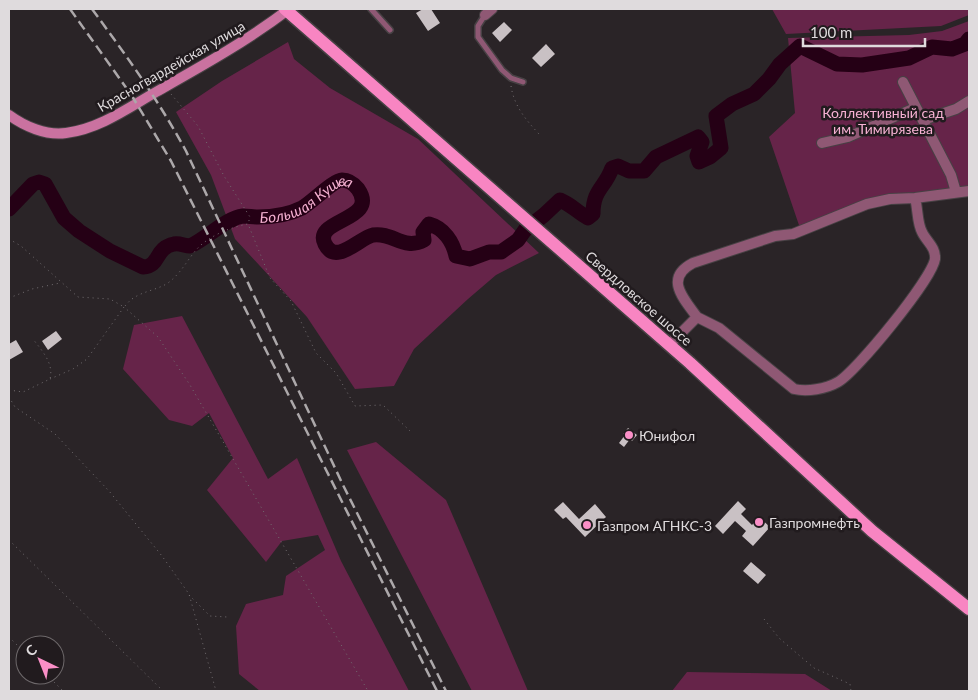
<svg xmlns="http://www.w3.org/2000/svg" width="978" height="700" viewBox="0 0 978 700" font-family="Lato,sans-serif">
	<rect width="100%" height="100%" fill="#2a2427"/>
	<path fill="#662449" d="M772,9H969V15L941,26L786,34Z
		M969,21V195L881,205L802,234L769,137L795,113L788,38L909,35L942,31Z
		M288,42L294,59L330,88L418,139L539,253L496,275L468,299L414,349L394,386L355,389L307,317L235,239L211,175L176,112L222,81Z
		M182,316L268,479L297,458L341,561L409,691H260L239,674L236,626L246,604L283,595L286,576L325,550L318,535L282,541L266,562L207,490L233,458L209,413L192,426L169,420L123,369L134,325Z
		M376,442L446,500L528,691H472L347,450Z
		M687,672L805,674L832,691H672Z"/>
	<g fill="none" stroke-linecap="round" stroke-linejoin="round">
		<path stroke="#250015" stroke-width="15" id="s1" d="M9,209L33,184L39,182L45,184L64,218L79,231L110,251L143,267C161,266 154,248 174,244C180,243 185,246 190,246C206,239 226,218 243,216C248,216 253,217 258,217C274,217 288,215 302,208C312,202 334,180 342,180C349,180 354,184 358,189C380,221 312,219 325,244C336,266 359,238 373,235C393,232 404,251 424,240L423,232L429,224C444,228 453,242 456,256L470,259L489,252H501L518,240L525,230L544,215L560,200C572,205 577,212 588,218L593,214C593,189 605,188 612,168L618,166L629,171H644L656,157L698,137L702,142L697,156L699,162L710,157L721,148L716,116L732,104L754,94L769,79L780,64L800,46L837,64L862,65L909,58L932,47L952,49L965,44L969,39"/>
	</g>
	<path fill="#c9c1c4" d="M423,9H431L440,23L428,31L416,13Z
		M504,22L512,30L500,42L492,33Z
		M546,44L555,54L541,67L532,58Z
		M56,331L62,339L48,350L42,341Z
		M16,340L23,352L9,360V344Z
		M628,428L637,435L632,441L630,439L624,447L619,443L625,435L623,434Z
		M738,501L746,509L741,514L752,525L759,517L770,527L753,546L742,536L746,531L735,521L723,534L715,526Z
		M563,502L579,519L595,504L606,517L585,537L566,517L563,519L554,510Z
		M751,562L766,575L758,584L743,571Z"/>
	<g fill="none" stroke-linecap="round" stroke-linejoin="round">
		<defs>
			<path id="service" d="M371,9L390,30
				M485,15L478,26V37L502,70L511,78L523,82"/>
			<path id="minor" d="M485,15L492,9
				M903,82L951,175L956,192
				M923,120L956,109L969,101
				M822,143L848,137L915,108
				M697,317L719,328L794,389C807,392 826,389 838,382C856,372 932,279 935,259C936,247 926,241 922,232C917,223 918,209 915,198
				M669,345L697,317C683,298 664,278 693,263L775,236L793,234L867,204L890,199L915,198L969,191"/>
			<path id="secondary" d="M9,115C24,126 46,136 66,133C99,129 128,108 156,92C202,66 247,41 289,9"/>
			<path id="primary" d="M285,9L690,363L872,531L969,609"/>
		</defs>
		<use href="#service" stroke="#474144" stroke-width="8"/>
		<use href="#minor" stroke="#474144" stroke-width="12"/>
		<use href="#secondary" stroke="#474144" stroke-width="12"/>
		<use href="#primary" stroke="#474144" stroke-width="15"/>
		<path stroke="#736e71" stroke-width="1" stroke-dasharray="1 4" stroke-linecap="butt" d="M511,86C514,106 526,120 539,134
			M171,94L198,126L224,176L250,217L248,224
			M9,239L21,246L78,297L110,299L124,307C127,304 129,301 132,299C143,291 157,290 168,283C181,273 186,262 196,250C208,236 231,227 248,224L270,278L291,301L316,353L336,373L355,406L383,405L410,431
			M9,298L32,289L60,283
			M50,379L73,369L87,359L124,307L158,337L190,385L368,691
			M9,390L23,392L50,379C54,363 42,351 33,339
			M9,397L15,407L55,434L109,491L162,556L189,594L216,691
			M9,540L163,691
			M189,595L210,616L227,617
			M764,619L779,638L814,668L850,684L851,691
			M9,637L25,653
			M47,675L63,691"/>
		<use href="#service" stroke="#8f5874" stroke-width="5"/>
		<use href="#minor" stroke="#8f5874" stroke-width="10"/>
		<use href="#secondary" stroke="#ca72a0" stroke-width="10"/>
		<use href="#primary" stroke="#f885c2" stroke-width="12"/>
		<path stroke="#aca8aa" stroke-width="2.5" stroke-dasharray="10 5" stroke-linecap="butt" d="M70,9L132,96L171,161L437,691
			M92,9C126,55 159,101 186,151L343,485L446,691"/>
	</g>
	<g fill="#fa8fc7" stroke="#211b1e" stroke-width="2">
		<circle cx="629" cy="435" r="5"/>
		<circle cx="759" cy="522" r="5"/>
		<circle cx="587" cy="525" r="5"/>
	</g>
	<g text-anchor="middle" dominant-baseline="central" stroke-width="5" stroke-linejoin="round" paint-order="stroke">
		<g font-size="14" fill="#dfdbdd" stroke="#211b1e">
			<text transform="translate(171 66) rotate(-30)">Красногвардейская улица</text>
			<text transform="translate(639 298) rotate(41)">Свердловское шоссе</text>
		</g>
		<g font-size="14" fill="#f7b1d3" stroke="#211b1e">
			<text x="883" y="112">Коллективный сад<tspan x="883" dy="16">им. Тимирязева</tspan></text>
		</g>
		<g font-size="14" fill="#dfdbdd" stroke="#211b1e" text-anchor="start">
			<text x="639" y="435">Юнифол</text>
			<text x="769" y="522">Газпромнефть</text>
			<text x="597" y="525">Газпром АГНКС-3</text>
		</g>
		<g font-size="15" font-style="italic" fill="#f4aed0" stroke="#211b1e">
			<text stroke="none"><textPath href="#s1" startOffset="366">Большая Кушва</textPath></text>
		</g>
	</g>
	<rect width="978" height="700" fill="none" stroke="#dfdbdd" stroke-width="20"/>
	<g transform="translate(40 660) rotate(317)"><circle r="24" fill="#211b1e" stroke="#6d686a"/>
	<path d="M0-4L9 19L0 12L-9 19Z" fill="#fa8fc7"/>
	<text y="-8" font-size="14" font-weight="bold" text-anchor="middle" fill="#dfdbdd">С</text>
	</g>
	<path d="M803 38v8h122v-8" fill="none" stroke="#dfdbdd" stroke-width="2.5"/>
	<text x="810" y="38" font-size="15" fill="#dfdbdd" stroke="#211b1e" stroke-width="4" paint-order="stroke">100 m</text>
</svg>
